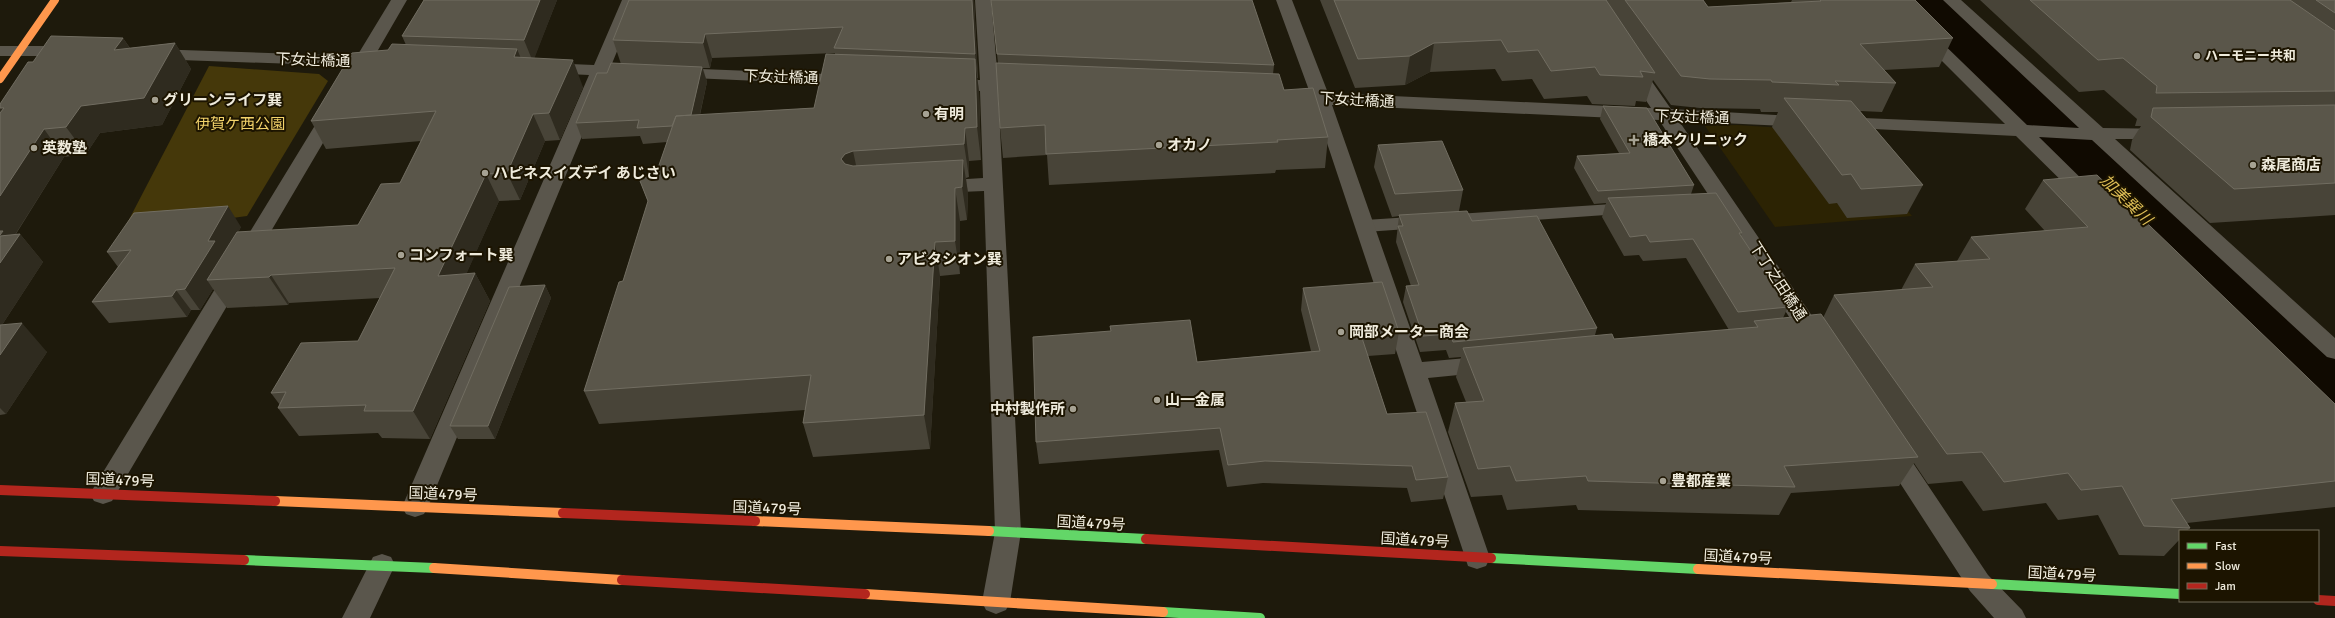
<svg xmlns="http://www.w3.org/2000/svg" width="2335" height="618" viewBox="0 0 2335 618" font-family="Signika,'Noto Sans JP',sans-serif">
	<rect width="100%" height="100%" fill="#1e1a0c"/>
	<path fill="#2c2303" d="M1737,125L1845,132L1912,216L1775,227L1705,126Z"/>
	<path fill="#45380a" d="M209,66L319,74L328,81L247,216L122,233Z"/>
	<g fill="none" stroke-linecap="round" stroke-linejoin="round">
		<path fill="#100a01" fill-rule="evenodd" d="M1886,0H1953L2335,348V433L2304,423L1895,13Z"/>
		<path fill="#5a564c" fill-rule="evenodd" d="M1628,203L1634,205L1637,209L1634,213L1365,232L1359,230L1356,226L1359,222L1365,220Z"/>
		<path fill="#5a564c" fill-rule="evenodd" d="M391,0H407L374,57L383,58L386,62L383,66L368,67L362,77H350L347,73L351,66L152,59L146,58L143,54L146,50L152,49L357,56Z
			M622,0H638L611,66L643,68L646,72L643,76H607L428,507L424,514L415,517L406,514L402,507L589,75L546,73L540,72L537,68L540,64L546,63L594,65Z
			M975,0H991L998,80L1033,83L1036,87L1033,91H998L1021,532L1010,602L1006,610L996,614L986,610L982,602L995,532L984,191L936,193L929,191L926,187L929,183L936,181L983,178L980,91L941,88L938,84L941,80H980Z
			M1276,0H1292L1328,93L1651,108L1624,67L1627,63H1639L1671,109L1811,117L1813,121L1811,125L1804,127L1679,121L1825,335L1828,341L1825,347L1817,349L1809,347L1659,120L1332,105L1422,362L1489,356L1497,358L1500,364L1497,370L1489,372L1428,378L1490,558L1486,566L1477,569L1468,566L1314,104L1281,101L1278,97L1281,93H1310Z
			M1881,0H1898L2027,125L2079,128L1943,0H1961L2103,128L2173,129L2175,133L2173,137L2166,139H2115L2335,338V359L2327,357L2092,140L2039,137L2097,194L2100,198L2097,202L2090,204L2083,202L2016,136L1833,127L1831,123L1833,119L1840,117L2005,124Z
			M0,46H72L78,47L81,51L78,55L72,56H0Z
			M676,68L851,75L857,76L860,80L857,84L851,85L670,77L667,73L670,69Z
			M334,103L341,105L343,109L112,501L103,504L94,501L90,494L94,487L325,109L327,105Z
			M1890,440L1899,442L1988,575L2022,610L2026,618H1994L1970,591L1878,449L1881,442Z
			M382,554L391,557L395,565L370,618H342L373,557Z"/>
		<path stroke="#63d668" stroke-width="10" d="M989,531L1146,539
			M1491,558L1698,569
			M244,560L434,568
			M1992,584L2180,594
			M1163,612L1260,618"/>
		<path stroke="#ff974d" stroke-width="8" d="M0,79L55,0"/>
		<path stroke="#ff974d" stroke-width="10" d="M275,501L563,513
			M755,521L989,531
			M434,568L622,580
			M1698,569L1992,584
			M865,594L1163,612"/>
		<path stroke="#b3261e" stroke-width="10" d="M0,490L275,501
			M563,513L755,521
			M1146,539L1491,558
			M0,551L244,560
			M622,580L865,594
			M2318,600L2335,601"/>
	</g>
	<path fill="#484438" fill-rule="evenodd" d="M424,0H557L534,58L583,87L560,140L545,141L520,200L499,201L466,274L475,273L490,301L430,439L382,438L378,433L299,436L278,408L280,405L271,393L358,341L380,298L289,303L288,305L227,308L213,289L200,310H191L187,317L109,323L92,302L118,267L107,252L241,227L238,232L358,225L400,183L421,141L326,149L311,121L388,50L406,45L402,36Z
		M629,0H974L978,78H977L979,91L981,160L969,161V177L966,178L968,193L967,220L960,221V274L940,276L930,449L813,457L803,423L805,410L599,424L584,391L623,281L648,202L640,181L658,168L667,142L643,144L640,136L582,139L576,123L607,73L621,64L613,40ZM835,53V55L814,108L700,115L707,82L703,68H710L712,58Z
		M991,0L1274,65L1273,74L1284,90L1328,137L1325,168L1276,170L1275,173L1049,185L1047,155L1003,158L1000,128L998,63Z
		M1320,0H1703L1708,7L1791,2L1792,0H1915L1953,38L1939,67L1884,70L1896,83L1882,112L1860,111L1923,185L1907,214L1847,218L1837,203L1829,204L1772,127L1778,112H1761L1760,109L1700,108L1671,105L1653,80L1646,102L1636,101L1635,106L1592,104L1587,96L1544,99L1532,79L1502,81L1495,69L1430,72L1405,85L1355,88Z
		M1980,0H2335V215L2210,223L2130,150L2132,140L2141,126H2135L2137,119L2104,90L2079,92Z
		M123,38L130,48L175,43L191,69L162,125L100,133L86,154L64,157L16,234H20L43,262L2,325L47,352L6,414L0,415V104L33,62Z
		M1603,106L1694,185L1691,194L1742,233L1741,236L1788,307L1783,318H1823L1834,295L1901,290L1915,264L1957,261L1971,237L2045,231L2025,209L2043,180L2335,404V507L2187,523L2190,528L2187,531H2180V539L2164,556L2119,555L2098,515L2058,520L2046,503L1983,511L1962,481L1928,484L1914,463L1899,486L1791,493L1779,515L1578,510L1576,505L1507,510L1502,495L1471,497L1448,432L1455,403L1466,402L1456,377L1461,357L1449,358L1446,350L1420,352L1403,302L1406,286H1411L1396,242L1399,216L1392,217L1374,167L1378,145L1463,190L1459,211L1472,221L1597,328L1595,335L1614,339L1729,330L1686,258L1643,261L1639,255L1624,256L1602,217L1606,203L1594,204L1574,168L1577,156L1619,153L1600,119Z
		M545,285L551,298L495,439H458L450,426Z
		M1303,288L1399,332L1395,354L1368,356L1387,414L1448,477L1443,499L1411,502L1407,488L1263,483L1227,487L1219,450L1039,464L1036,442L1110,331L1197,362L1311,351L1301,310Z"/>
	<path fill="#2f2b1f" d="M540,0H557L533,62L524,40Z
		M972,0H974L978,78L975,54Z
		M705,34L712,58L710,68L703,43Z
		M123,38L141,65L114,50Z
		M175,43L191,69L162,125L100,133L86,154L66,127L81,106Z
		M1434,43L1430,72L1405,85L1410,56Z
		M517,49L528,75L514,57Z
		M975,59L979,91L981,160L977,127Z
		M573,60L583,87L560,140L549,113Z
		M702,67L707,82L694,140L689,125Z
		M0,108H4L0,113Z
		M533,114L545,141L520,200L507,173Z
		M965,128L969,161V177L964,144Z
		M44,129L64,157L11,241L20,234L43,262L0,328V196Z
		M853,151L860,184L841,159L845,154Z
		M963,160L968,193L967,220L962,187Z
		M486,174L499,201L453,304L438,276Z
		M955,188L960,221V274L955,241Z
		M228,206L241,227L226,256L207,280L213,289L200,310L185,289L208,241Z
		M935,242L940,276L930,449L924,415Z
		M475,273L490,301L430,439L413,411Z
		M271,275L289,303L288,305L269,277Z
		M545,285L551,298L495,439L488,426Z
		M176,290L191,310L187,317L172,296Z
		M22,323L47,352L6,414L0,408V355Z"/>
	<path fill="#5a564a" stroke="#716d61" d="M424,0H540L524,40L402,36Z
		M629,0H972L975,54L834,48L843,27L705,34L703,43L613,40Z
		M991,0H1252L1274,65L997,54Z
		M1334,0H1606L1655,73L1640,71L1643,77L1600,75L1595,67L1551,71L1538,50L1508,52L1501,40L1434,43L1410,56L1358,59Z
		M1625,0H1703L1708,7L1821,1L1820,0H1915L1953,38L1860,44L1896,83L1835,81L1839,85L1772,82L1771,80L1710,79L1681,76Z
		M2030,0H2290L2335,31V91L2156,93L2157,86L2123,58L2098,60Z
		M2316,0H2335V13Z
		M51,36L123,38L114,50L175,43L144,98L81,106L66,127L44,129L0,196V113L4,108H0V104L28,62H33Z
		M392,44L517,49L514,57L573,60L549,113L533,114L507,173L486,174L438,276L475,273L413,411H364L366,405L278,408L286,392L271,393L301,343L358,341L395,268L271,275L269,277L207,280L237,232L358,225L381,184L400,183L436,111L311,121L352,53L388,50Z
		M826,54L975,59L977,127L965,128L964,144L853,151L845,154L841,159L845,164L853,166L963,160L962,187L955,188V241L935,242L924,415L803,423L811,375L584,391L619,282L623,281L648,201L640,181L658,168L676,116L814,108Z
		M611,63L702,67L691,115L676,116L672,126L637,128L639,120L576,123L597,73H607Z
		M996,63L1279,74L1284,90L1313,88L1328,137L1277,140L1278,142L1046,154L1045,125L1000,128Z
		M1784,98L1851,101L1923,185L1861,189L1851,174L1842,175Z
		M2335,105V183L2234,189L2151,117L2153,108Z
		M1603,106L1647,108L1694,185L1598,191L1577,156L1630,153Z
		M1442,141L1463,190L1395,194L1378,145Z
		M2097,175L2335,404V481L2171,499L2190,528L2144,526L2122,486L2081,490L2068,473L2004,482L1982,452L1947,454L1834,295L1933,287L1915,264L1990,259L1971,237L2088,227L2043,180Z
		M1716,193L1742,233H1739L1788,307L1738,312L1693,239L1650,242L1646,235L1630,237L1608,198Z
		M228,206L208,241H215L185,289L176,290L172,296L92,302L131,250L107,252L134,213Z
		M1467,211L1472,221L1537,216L1597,328L1453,342L1450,334L1423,336L1406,286L1419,285L1398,226H1403L1399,215Z
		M0,231H3L0,235Z
		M20,234L0,263V236Z
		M1382,282L1399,332L1361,335L1387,414L1426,412L1448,477L1416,480L1412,466L1265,461L1228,465L1220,428L1036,442L1033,337L1111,331L1110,326L1190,320L1197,362L1320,351L1303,288Z
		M545,285L488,426H450L509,287Z
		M1821,314L1918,457L1784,466L1795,487L1588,481L1586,476L1516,481L1510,466L1478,469L1455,403L1484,401L1463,348L1612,334L1614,339L1758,327L1754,321Z
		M22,323L0,355V325Z"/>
	<g fill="#a6a293" stroke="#1c1400" stroke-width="1.5">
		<circle cx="2197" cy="56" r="4"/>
		<circle cx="155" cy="100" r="4"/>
		<circle cx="926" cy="114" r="4"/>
		<path d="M1632 134h4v4h4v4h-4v4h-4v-4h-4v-4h4z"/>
		<circle cx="1159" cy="145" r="4"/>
		<circle cx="34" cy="148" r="4"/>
		<circle cx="2253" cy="165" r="4"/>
		<circle cx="485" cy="173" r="4"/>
		<circle cx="401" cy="255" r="4"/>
		<circle cx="889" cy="259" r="4"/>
		<circle cx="1341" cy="332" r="4"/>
		<circle cx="1157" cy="400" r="4"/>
		<circle cx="1073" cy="409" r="4"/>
		<circle cx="1663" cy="481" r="4"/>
	</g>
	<g text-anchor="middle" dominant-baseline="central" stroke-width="4" stroke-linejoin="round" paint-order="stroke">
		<g font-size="13" font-weight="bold" fill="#efebdc" stroke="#1c1400" text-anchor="start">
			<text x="2205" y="56">ハーモニー共和</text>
		</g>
		<g font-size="15" fill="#efebdc" stroke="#1c1400">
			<text transform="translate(313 60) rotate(2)">下女辻橋通</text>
			<text transform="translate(781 77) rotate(2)">下女辻橋通</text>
			<text transform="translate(1357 100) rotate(3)">下女辻橋通</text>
			<text transform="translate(1692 117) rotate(2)">下女辻橋通</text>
			<text transform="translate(1778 281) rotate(57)">下丁之田橋通</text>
			<text transform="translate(120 480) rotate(2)">国道479号</text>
			<text transform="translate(443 494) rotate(2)">国道479号</text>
			<text transform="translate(767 508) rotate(2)">国道479号</text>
			<text transform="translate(1091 523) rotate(3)">国道479号</text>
			<text transform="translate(1415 540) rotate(3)">国道479号</text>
			<text transform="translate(1738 557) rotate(3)">国道479号</text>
			<text transform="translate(2062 574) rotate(3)">国道479号</text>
		</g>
		<g font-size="15" font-weight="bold" fill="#efebdc" stroke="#1c1400" text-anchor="start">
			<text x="163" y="100">グリーンライフ巽</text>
			<text x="934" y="114">有明</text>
			<text x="1643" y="140">橋本クリニック</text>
			<text x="1167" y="145">オカノ</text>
			<text x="42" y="148">英数塾</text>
			<text x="2261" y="165">森尾商店</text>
			<text x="493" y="173">ハピネスイズデイ あじさい</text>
			<text x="409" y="255">コンフォート巽</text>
			<text x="897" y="259">アビタシオン巽</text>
			<text x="1349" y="332">岡部メーター商会</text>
			<text x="1165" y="400">山一金属</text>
			<text x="1065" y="409" text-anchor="end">中村製作所</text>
			<text x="1671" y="481">豊都産業</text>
		</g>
		<g font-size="15" fill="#f3d36a" stroke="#1c1400">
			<text x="240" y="124">伊賀ケ西公園</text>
		</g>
		<g font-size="16" font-style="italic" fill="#e0c057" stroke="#1c1400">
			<text transform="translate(2126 200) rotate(44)">加美巽川</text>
		</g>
	</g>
	<rect x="2179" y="530" width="140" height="72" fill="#1c1400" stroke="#706a58"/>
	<rect x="2187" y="543" width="20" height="6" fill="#63d668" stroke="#706a58"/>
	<text x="2215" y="550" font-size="12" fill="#efebdc">Fast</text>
	<rect x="2187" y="563" width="20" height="6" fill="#ff974d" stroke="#706a58"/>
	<text x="2215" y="570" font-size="12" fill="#efebdc">Slow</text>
	<rect x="2187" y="583" width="20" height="6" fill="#b3261e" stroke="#706a58"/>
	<text x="2215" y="590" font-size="12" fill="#efebdc">Jam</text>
</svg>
